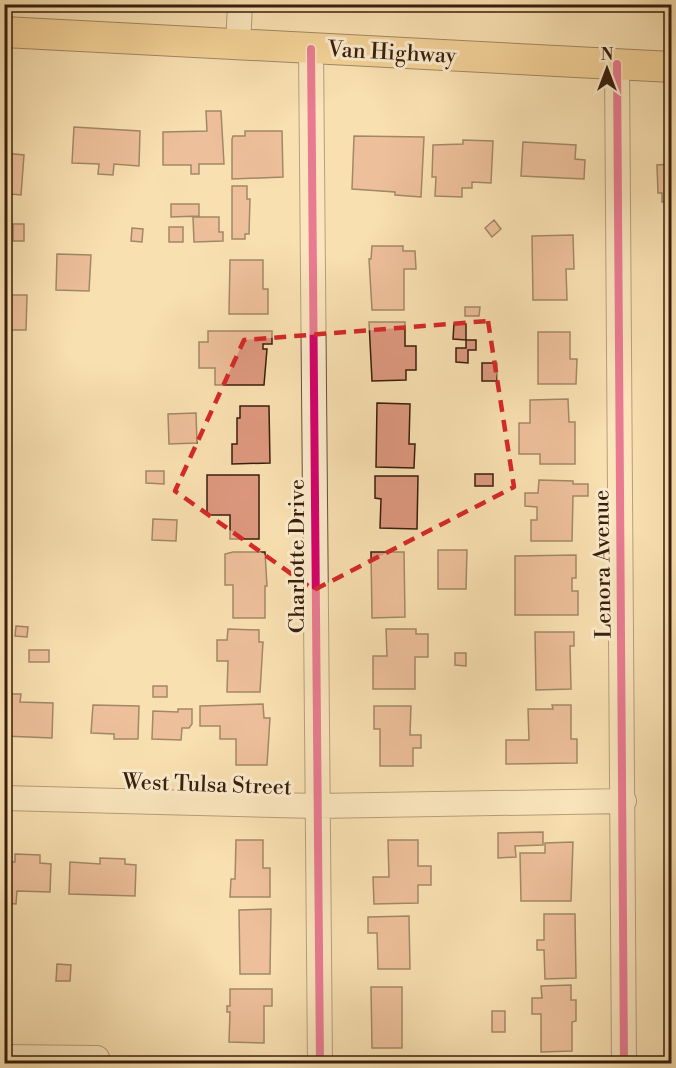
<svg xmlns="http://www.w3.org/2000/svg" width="676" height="1068" viewBox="0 0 676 1068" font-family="'Libre Bodoni',serif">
	<rect width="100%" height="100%" fill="#f9e0b1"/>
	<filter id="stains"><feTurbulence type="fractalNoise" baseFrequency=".00333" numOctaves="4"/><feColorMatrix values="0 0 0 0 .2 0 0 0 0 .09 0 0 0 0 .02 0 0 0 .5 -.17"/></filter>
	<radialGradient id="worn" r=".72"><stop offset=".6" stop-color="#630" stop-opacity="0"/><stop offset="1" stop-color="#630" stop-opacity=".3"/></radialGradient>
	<path fill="#dd987e" stroke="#381e0c" stroke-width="1.5" d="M206,111H221L224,164H199V174H191V165H163V132L207,131Z
		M74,127L140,131L139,166L114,164L113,175L98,174L99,164L72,163Z
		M245,131H282L283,177L232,179V139L233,136H245Z
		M354,136L424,137L421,197L395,195V192L352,189Z
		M463,140L493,141L491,183L472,182V188H462V197L435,196L436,177H432L433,145L463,144Z
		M523,142L576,145L575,159L585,160L584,179L521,176Z
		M4,153L24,155L21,195L11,194L10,208H4Z
		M672,164V202H662V193H658L657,165Z
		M232,186H247V199H250L249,234H245V239H232Z
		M171,204H199V216L171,217Z
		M193,217H219V232H223V241L194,242Z
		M494,220L501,229L492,237L485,228Z
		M13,224H24V241H13Z
		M169,227H183V242H169Z
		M132,228L143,229L142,242L131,241Z
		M573,235L574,269H566L567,300H533L532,236Z
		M372,246H403V251H415L416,269H404V310H372L369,259H371Z
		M57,254L91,255L89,291L56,290Z
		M230,260H263V289H268V314H229Z
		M8,295H27L26,330H7Z
		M465,307H480L479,316H465Z
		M369,322H405V346H416V370H406V380L372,381Z
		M454,323L466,324V340L453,339Z
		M208,331H272V344H263V349H267L264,385H215V368H199V342H208Z
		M538,332H570V359H577L576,384H538Z
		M466,340H476V350H468V363L456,362V348H466Z
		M482,363H497V381H482Z
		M568,399L569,422H575V464H540V454H519V423H530V400Z
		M377,403L410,404L409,444H415L414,468L376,467Z
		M240,406H269L270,463L232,464V444H237V418H240Z
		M196,413L197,443L169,444L168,414Z
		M146,471H164V484L146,483Z
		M475,474H493V486H475Z
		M207,475H259V539H230V515H207Z
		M375,476H418L417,529L380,528L381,499L375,498Z
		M539,480L573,481V484H588V496H573L572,541H531V520H537V507L525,506V493H538Z
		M153,519L177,520L176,541L152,540Z
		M438,550H467L466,589H438Z
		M233,552H265L267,586H265V618H233V585H225V554Z
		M371,552H404L405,617L372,618Z
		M576,555V578H572V591H578V615H515V556Z
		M16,626L28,627L27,637L15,636Z
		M228,629L259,630V642H263L260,692H227L228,661H217V640H227Z
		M386,629H416V634H428V657H415V689H373V656H387Z
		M535,632H574V646H570L571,689L536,690Z
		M29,650H49V662H29Z
		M455,653H466V666L455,665Z
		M153,686H167V697H153Z
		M5,694H21L20,702L53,703L52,738L4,736Z
		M263,704L264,718H270L267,765H236V739H220V726H200V706Z
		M93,705L139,706L138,739H114V734L91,733Z
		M552,705H571V739H577V763L506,764V740H529L528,709H553Z
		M374,706H411L410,735H421V748H413V766H380V729H374Z
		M178,709H192V724L189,728H182L181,740L152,739L153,711L178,712Z
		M543,832V845L515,846L516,857L498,858V833Z
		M236,840H263V868H270V897H230L231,879H235Z
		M388,840H418V866H431V885H418V903L374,904L373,877H389Z
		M573,842L571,901H521L520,853H545V843Z
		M15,854L40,855V863L51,864L50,892L17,891L16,904L4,903V862H15Z
		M100,858L125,859V864L136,865L135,896L69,894L70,862L100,864Z
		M271,909L270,974H240L239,910Z
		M544,914H575L576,978L545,979L544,950H537V940H544Z
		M409,916L410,969H378L377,933H368V917Z
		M57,964L71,965L70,981H56Z
		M667,964H672V1029H670Z
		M571,985V1000H576V1021L572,1022V1051L541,1052V1014H532V998H542L541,986Z
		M371,987H402V1048H372Z
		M230,989H272V1006H264V1043L229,1042L230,1012H227V1006H230Z
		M492,1011H505V1032H492Z"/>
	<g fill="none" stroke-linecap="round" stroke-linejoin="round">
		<defs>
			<path id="minor" d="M238,45L240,4
				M311,49L320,1064
				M617,64L624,1064
				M4,798L317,806L624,801
				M4,1057L97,1058V1064"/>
			<path id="major" d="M4,32L672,67"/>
		</defs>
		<use href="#minor" stroke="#684e35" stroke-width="26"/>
		<use href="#major" stroke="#381e0c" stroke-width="32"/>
		<use href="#minor" stroke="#fbebcc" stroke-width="24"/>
		<use href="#major" stroke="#ecc078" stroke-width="30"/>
		<defs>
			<path id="cycleway" d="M311,49L320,1064
				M617,64L624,1064"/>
		</defs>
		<use href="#cycleway" stroke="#fbebcc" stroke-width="11"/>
		<use href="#cycleway" stroke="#d6006c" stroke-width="8"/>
	</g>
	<path d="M0 0H676V1068H0ZM488,321L514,487L314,590L175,491L244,340Z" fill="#f9e0b1" fill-opacity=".55" fill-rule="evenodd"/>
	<path fill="none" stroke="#d62828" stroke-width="4.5" stroke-dasharray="12 8" stroke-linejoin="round" d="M488,321L514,487L314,590L175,491L244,340Z"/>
	<g text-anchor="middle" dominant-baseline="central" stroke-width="6" stroke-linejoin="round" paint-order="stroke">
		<g font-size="22" fill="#381e0c" stroke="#fbebcc">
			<text transform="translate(392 53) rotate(3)">Van Highway</text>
			<text transform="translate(297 556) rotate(-90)">Charlotte Drive</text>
			<text transform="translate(603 564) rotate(-91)">Lenora Avenue</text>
			<text transform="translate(207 785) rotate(2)">West Tulsa Street</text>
		</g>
	</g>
	<rect width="676" height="1068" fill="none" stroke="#f9e0b1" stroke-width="24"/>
	<rect x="6" y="6" width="664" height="1056" fill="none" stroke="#381e0c" stroke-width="3"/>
	<rect x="12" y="12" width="652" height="1044" fill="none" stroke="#381e0c" stroke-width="1.5"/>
	<g transform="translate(607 69)" stroke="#fbebcc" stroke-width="4.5" paint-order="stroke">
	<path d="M0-4.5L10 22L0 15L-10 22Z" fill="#381e0c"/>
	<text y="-9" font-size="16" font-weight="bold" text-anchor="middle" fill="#381e0c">N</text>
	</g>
	<rect width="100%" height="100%" filter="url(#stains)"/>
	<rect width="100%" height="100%" fill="url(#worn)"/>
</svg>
